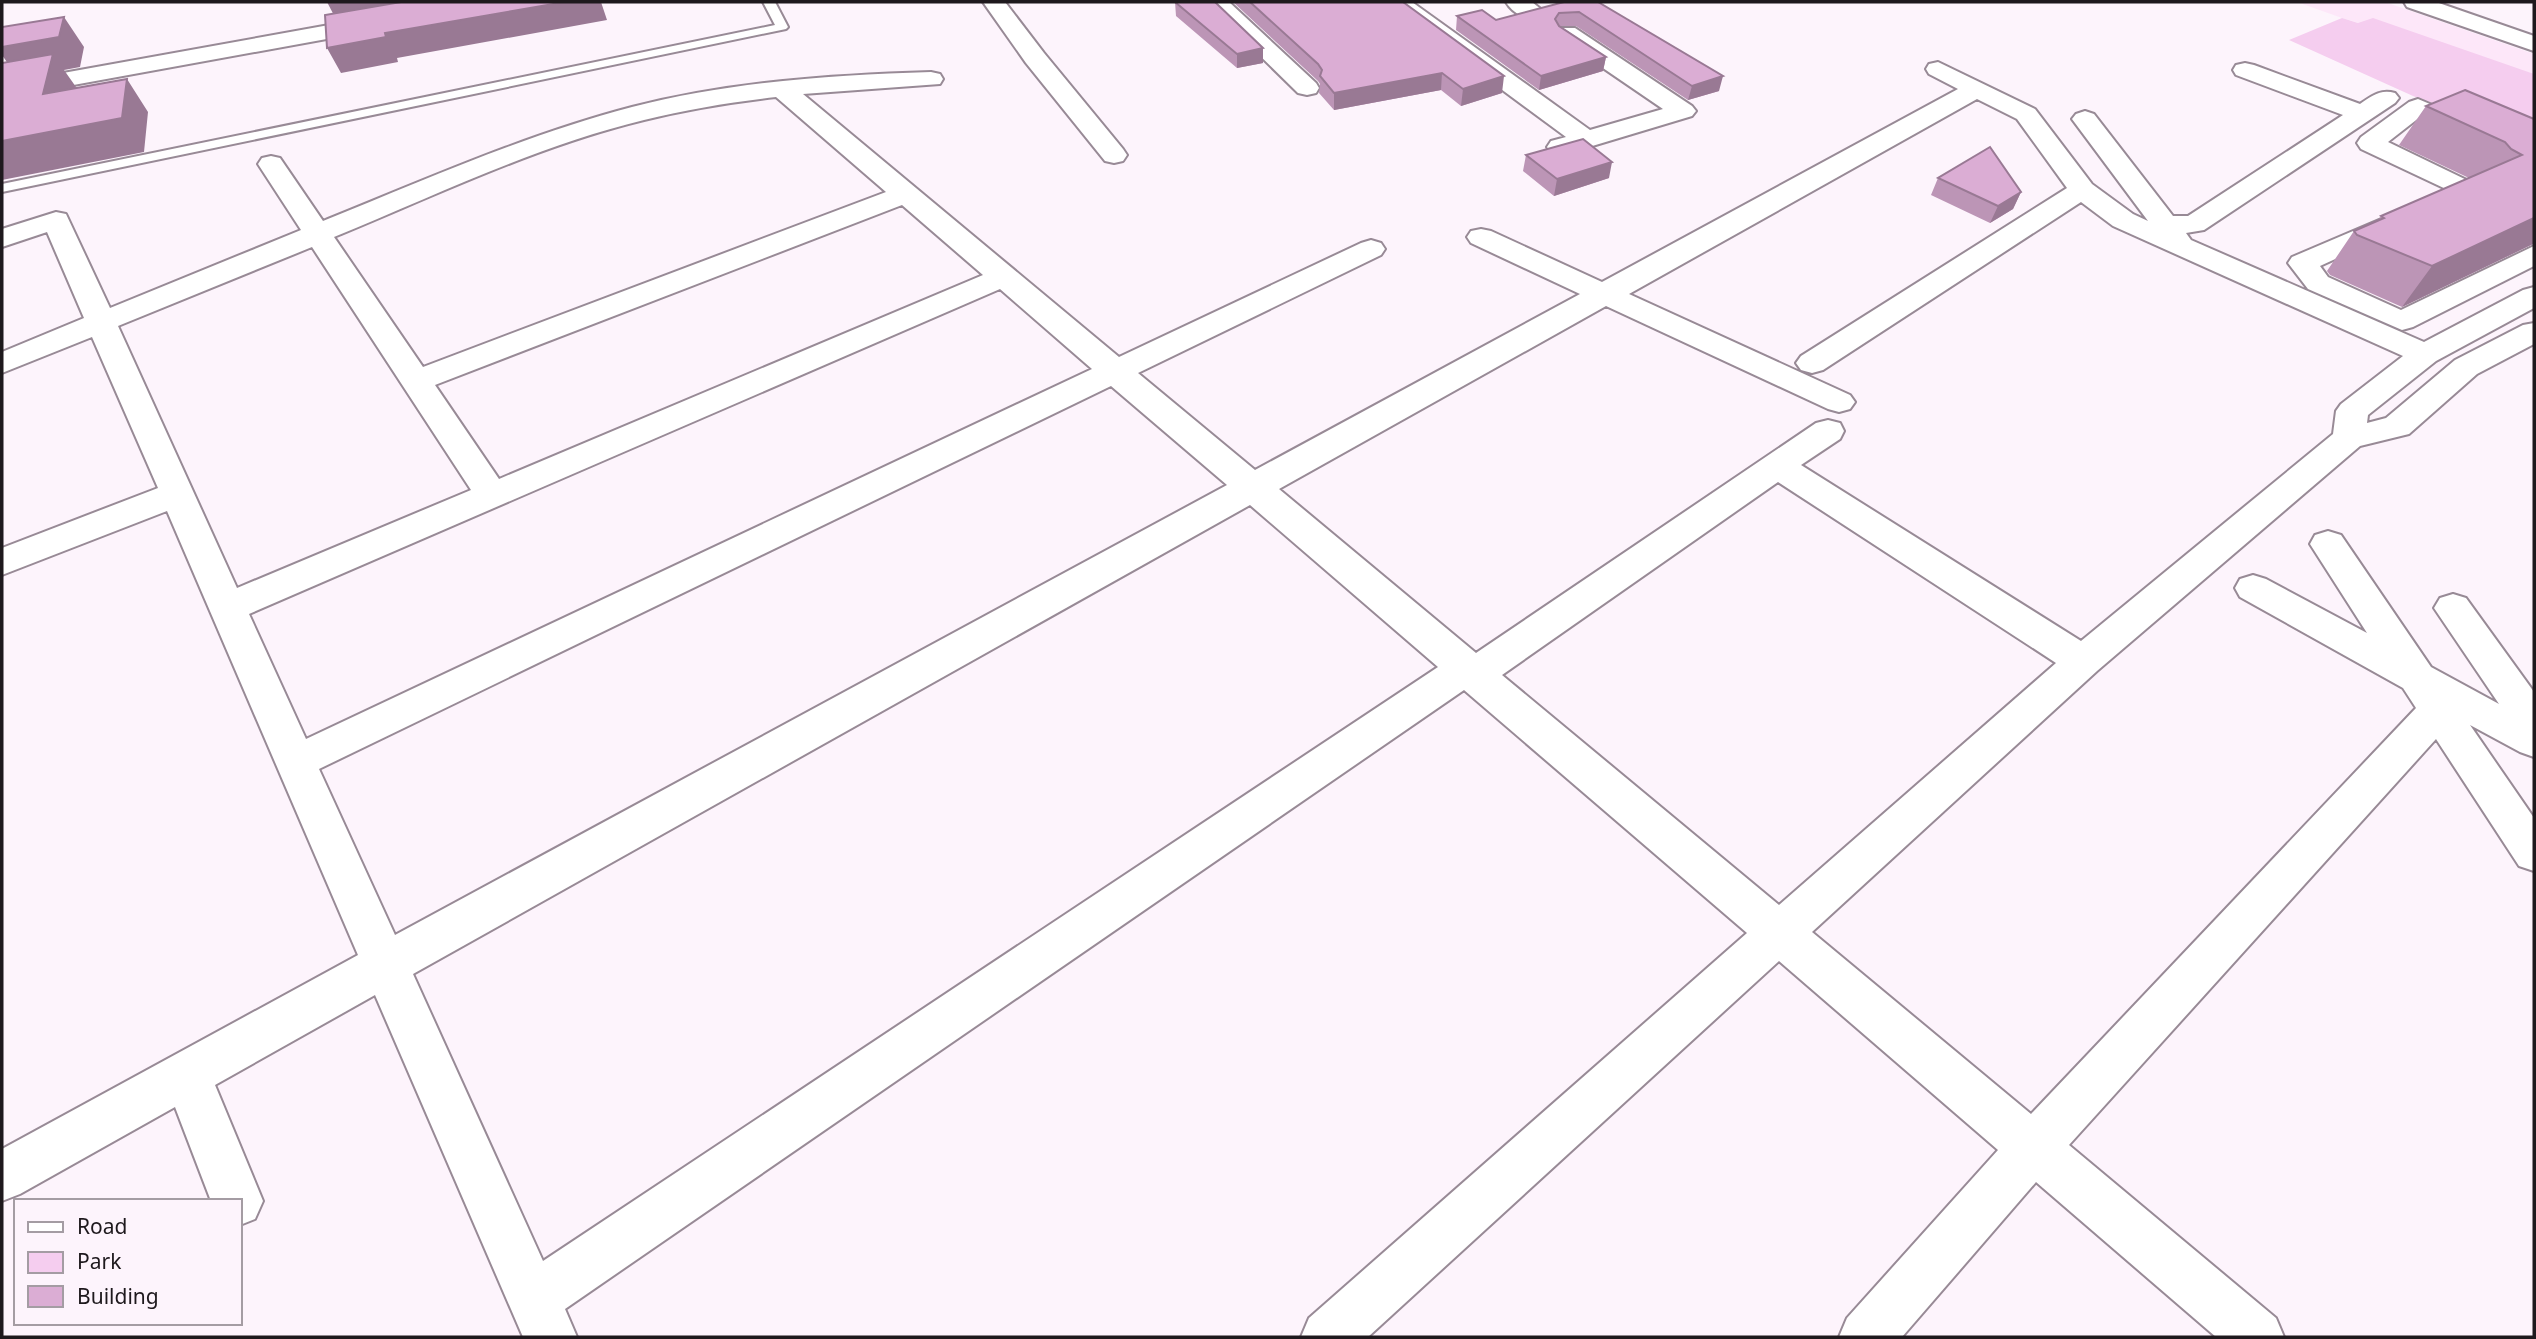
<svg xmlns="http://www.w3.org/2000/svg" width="2536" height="1339" viewBox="0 0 2536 1339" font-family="'Noto Sans',sans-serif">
	<rect width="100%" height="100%" fill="#fdf4fc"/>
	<path fill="#fde7f9" d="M2297,2H2385L2534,54V75L2342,18Z"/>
	<path fill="#f5cdef" d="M2342,18L2358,23L2373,18L2534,74V140L2529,143L2413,96L2289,40Z"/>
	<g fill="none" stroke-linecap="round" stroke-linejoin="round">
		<defs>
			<path id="service" d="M763,2H775L788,27L786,29L2,192V184L775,25Z"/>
			<path id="minor" d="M983,2H1005L1044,53L1123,149L1127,155L1123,161L1114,163L1105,161L1026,63Z
				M1205,2H1229L1316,83L1319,88L1316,93L1307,95L1298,93Z
				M1387,2H1412L1590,130L1663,109L1559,38L1555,33L1559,28H1575L1692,106L1696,111L1692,116L1569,153L1560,155L1551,153L1547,147L1551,141L1566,137L1390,7Z
				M1506,2H1532L1547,14L1543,19C1529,22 1513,14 1506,2Z
				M379,16L387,18L391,23L387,28L2,98V84Z
				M1938,62L2035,109L2092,184L2133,214L2148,221L2072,119L2076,114L2085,111L2094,114L2173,216H2188L2343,115L2236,75L2233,70L2236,65L2245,63L2254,65L2360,104C2372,96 2380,89 2395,93L2399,98L2395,103L2204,230L2186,233L2191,240L2424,342L2523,290L2534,287V308L2436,361L2368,415L2367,423L2386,418L2455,360L2523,325L2534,323V344L2477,374L2409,434L2360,446L2097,671L1812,932L2031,1114L2416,708L2403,688L2240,597L2235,588L2240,579L2253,575L2266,579L2367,633L2310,544L2315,535L2328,531L2341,535L2431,667L2499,704L2434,608L2440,598L2453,594L2466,598L2534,692V757L2520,752L2470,725L2534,818V871L2519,866L2436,739L2069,1145L2276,1318L2284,1337H2216L2036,1182L1902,1337H1839L1847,1318L1998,1150L1779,961L1368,1337H1301L1309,1318L1747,933L1464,690L565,1309L577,1337H523L375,995L215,1085L263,1201L255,1219L240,1225V1201H211L175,1107L20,1194L2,1201V1149L358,955L167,511L2,575V548L158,488L92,337L2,373V352L84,318L47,232L2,247V229L56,212L66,214L110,308L301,230L258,164L262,158L271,156L280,158L323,221C425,180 525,135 632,107C729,82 831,75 931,72L940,74L943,79L940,84L803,94L1119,357L1361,243L1371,240L1381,243L1385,249L1381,255L1138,373L1255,470L1580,294L1471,243L1467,237L1471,231L1481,229L1491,231L1602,282L1958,89L1929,74L1926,69L1929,64ZM776,97L886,192L423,367L334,237C436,195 537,146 644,120C688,109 732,102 776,97ZM1977,99L2017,119L2067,188L1801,356L1796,363L1801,370L1812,373L1823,370L2081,202L2113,226L2403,356L2341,404L2336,411L2333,434L2081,641L1801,465L1840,439L1844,431L1840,423L1828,420L1816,423L1476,653L1279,489L1606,306L1828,409L1839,412L1850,409L1855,402L1850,395L1629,294ZM902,205L983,275L499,479L435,385ZM312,247L471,490L237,588L118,326ZM1000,289L1092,369L306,739L249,614ZM1111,386L1227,485L395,935L319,769ZM1778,482L2056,663L1779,905L1502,675ZM1250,505L1438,667L543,1261L413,974Z
				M2418,99L2534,148V165L2420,117L2388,142L2475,184L2479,190L2475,196L2465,198L2361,149L2357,143L2361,137L2409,102Z
				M2393,214L2403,216L2407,222L2403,228L2320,266L2328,277L2401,310L2534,246V266L2413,327L2402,330L2308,289L2288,263L2292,257Z"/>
			<path id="primary" d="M2404,2H2436L2534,36V51L2407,7Z"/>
		</defs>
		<use href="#service" stroke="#988a96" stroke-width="4"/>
		<use href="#minor" stroke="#988a96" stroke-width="4"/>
		<use href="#primary" stroke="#988a96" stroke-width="4"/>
		<use href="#service" fill="#fff" fill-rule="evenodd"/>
		<use href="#minor" fill="#fff" fill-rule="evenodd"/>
		<use href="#primary" fill="#fff" fill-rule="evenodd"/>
	</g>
	<path fill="#bc95b6" d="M1175,2L1263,48V63L1237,68L1176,16Z
		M1233,2H1403L1502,93L1461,106L1441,90L1334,110L1319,93L1320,84L1318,81Z
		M1564,2L1719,91L1688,100L1576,26H1560L1606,57L1603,71L1539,90L1456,30L1457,16L1496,20Z
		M2426,106L2534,119V245L2533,244L2402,307L2330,275L2327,271L2354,231L2379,220L2381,216L2469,178L2399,145Z
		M1526,155L1609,178L1554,196L1523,171Z
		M1938,178L2021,192L2013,209L1990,223L1931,195Z"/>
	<path fill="#997994" d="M327,2H444L337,21Z
		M565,2H601L607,20L397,58L398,62L341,73L327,48L385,33Z
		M64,17L84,47L80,67L64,70L76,87L67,127L18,78L2,55V47Z
		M1263,48V63L1237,68V54Z
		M1606,57L1603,71L1539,90L1541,76Z
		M1442,73L1441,90L1334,110V93Z
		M1504,76L1502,93L1461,106L1463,89Z
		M1723,76L1719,91L1688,100L1692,86Z
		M127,79L148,112L144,152L2,180V141Z
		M1612,162L1609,178L1554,196L1557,179Z
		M2021,192L2013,209L1990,223L1998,206Z
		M2534,218V242L2533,244L2402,307L2432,266Z"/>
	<path fill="#dbadd4" stroke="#997994" stroke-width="2" d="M401,2H565L385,33L386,37L327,48L325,15Z
		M1175,2H1215L1263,48L1237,54Z
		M1250,2H1403L1504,76L1463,89L1442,73L1334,93L1320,76L1322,70L1318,64Z
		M1564,2H1598L1723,76L1692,86L1579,12L1559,13L1555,19L1559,26L1606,57L1541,76L1457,16L1482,10L1496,20Z
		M64,17L59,37L2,47V27Z
		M53,54L43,94L127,79L122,118L2,141V63Z
		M2465,90L2534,119V218L2432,266L2357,235L2354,231L2384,218L2381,216L2522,155L2511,149L2505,142L2426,106Z
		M1583,139L1612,162L1557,179L1526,155Z
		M1990,147L2021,192L1998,206L1938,178Z"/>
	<rect width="2536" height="1339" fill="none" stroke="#1e191d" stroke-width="7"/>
	<rect x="14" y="1199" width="228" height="126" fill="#fdf4fc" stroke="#a49ca3" stroke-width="2"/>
	<rect x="28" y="1222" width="35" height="10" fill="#ffffff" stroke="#a49ca3" stroke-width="2"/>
	<text x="77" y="1234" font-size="21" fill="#1e191d">Road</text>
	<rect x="28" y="1252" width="35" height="21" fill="#f5cdef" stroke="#a49ca3" stroke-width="2"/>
	<text x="77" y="1269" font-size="21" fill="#1e191d">Park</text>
	<rect x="28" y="1286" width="35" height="21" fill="#dbadd4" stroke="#a49ca3" stroke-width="2"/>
	<text x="77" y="1304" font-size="21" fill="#1e191d">Building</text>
</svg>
